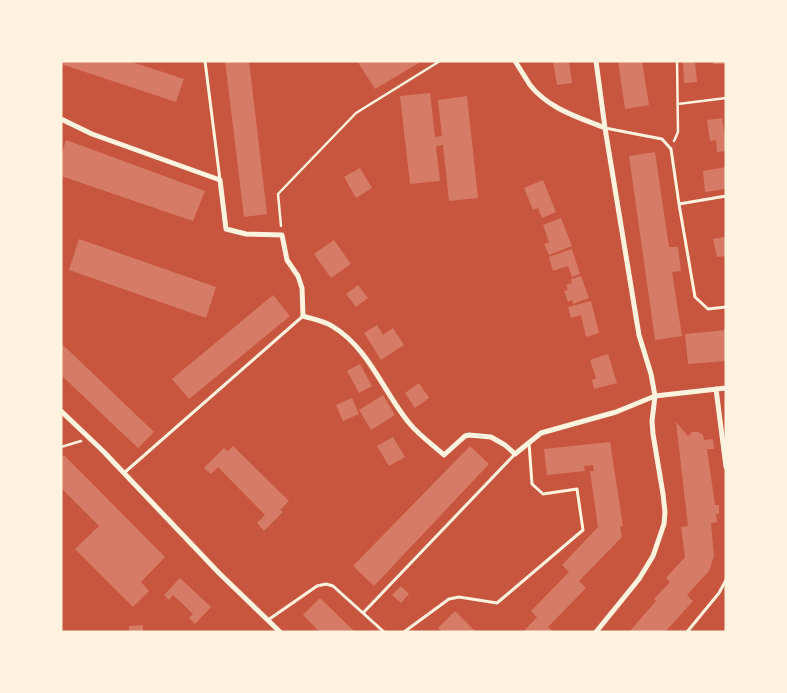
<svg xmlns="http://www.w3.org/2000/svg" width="787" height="693" viewBox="0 0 787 693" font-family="'IBM Plex Sans',sans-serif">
	<rect width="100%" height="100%" fill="#c8553d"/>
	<path fill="#d67c66" d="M61,61H129L184,79L176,102L61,64Z
		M225,61H249L267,214L244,217Z
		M357,61H422L375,89Z
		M553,61H569L572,83L557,85Z
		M618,61H642L649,105L625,109Z
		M683,61H695L697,82L684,83Z
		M713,61H726V64H713Z
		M430,93L435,137L442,136L438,100L467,96L478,198L449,201L443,145L436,146L440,181L410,184L400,96Z
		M722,118L724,131L726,130V151L717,152L716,140L710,141L707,120Z
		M66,140L205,191L193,221L61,176V156Z
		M655,152L669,247H678L681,271L672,272L682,336L655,340L629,156Z
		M726,167V189L705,192L703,171Z
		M360,168L372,188L356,198L344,177Z
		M543,180L556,212L542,218L538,208L533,210L524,188Z
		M561,218L572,246L549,255L544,244L549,242L543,225Z
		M725,237L726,256L717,257L713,239Z
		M79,239L216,287L206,318L69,270Z
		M334,240L351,264L331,278L314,254Z
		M572,249L580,274L572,277L568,266L553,271L549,257Z
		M581,276L589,298L573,304L572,300L568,302L564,291L568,290L566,285L572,283L571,279Z
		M358,285L368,298L356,307L346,294Z
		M273,295L290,316L189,399L172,379Z
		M591,301L599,333L586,337L581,315L571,318L568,307Z
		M377,325L383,335L393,328L404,345L381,360L364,333Z
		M726,330V361L688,364L685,334Z
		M61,343L154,432L138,448L61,375Z
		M608,354L617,383L594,389L592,380L596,378L590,360Z
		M360,364L372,386L359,393L347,371Z
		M419,383L429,398L415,408L405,393Z
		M383,395L395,415L371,430L359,410Z
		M352,398L359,414L343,421L336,405Z
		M676,422L688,436L692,432H698L703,435L704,440L713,439L714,449H707L715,505H719V514H716L717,522L711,523L714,556L709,571L687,595L693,601L665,632H629L656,601L654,599L670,582L666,578L685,557L681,527L688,526Z
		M393,437L405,457L389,466L377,446Z
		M610,442L623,526L620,527L622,537L579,581L586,588L548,627L554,632H523L537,617L531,611L569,572L562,565L598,527L590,471H594L593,465L584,466L585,471L547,475L544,449Z
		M233,446L289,501L280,510L283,512L264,531L257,523L265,515L218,467L211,474L204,468L224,448L228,451Z
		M470,446L489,464L374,586L353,566Z
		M64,455L165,557L141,582L149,591L133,607L75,549L99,526L61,488V458Z
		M180,578L211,607L195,624L189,618L193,614L173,595L169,600L164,595Z
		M401,586L409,594L401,603L392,595Z
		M320,598L355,632H320L303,615Z
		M455,611L476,632H442L438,628Z
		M143,625V632H129V626Z"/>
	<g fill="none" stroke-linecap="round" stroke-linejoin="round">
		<path stroke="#fff3e0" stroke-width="2.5" d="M678,104L726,98
			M674,141L678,132L677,61
			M281,226L278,194L356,113L440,61
			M61,447L81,441"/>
		<path stroke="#fff3e0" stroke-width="3" d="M205,61L220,180
			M605,128L662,139L671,149L679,204L726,196
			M679,204L695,297L708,309L726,307
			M124,473L303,316
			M363,613L515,454
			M268,620L317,586L326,584L333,586L384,632
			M404,632L449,599L459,597L497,603L583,530L577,489L543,494L532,484L529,443
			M687,632L719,593L726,580"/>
		<path stroke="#fff3e0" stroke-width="5" d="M515,61C520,69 525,77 530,85C549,109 578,117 605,128
			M596,61L605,128L639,335L651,374L655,396L652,421L653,434L663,494L665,512L664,524L653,556L639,579L596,632
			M61,119L92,134L220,180L226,229L246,234L282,235L287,260L298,276L302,288L303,316C313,319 324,321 332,326C370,349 383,392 410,424C420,436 433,445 444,455L465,436L469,435L491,437L505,445L515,454L541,433L616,412L655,396L726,388
			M716,389L726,467
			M61,411L103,451L219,573L280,632"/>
	</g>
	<rect width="787" height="693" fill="none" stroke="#fff3e0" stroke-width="125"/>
</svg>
